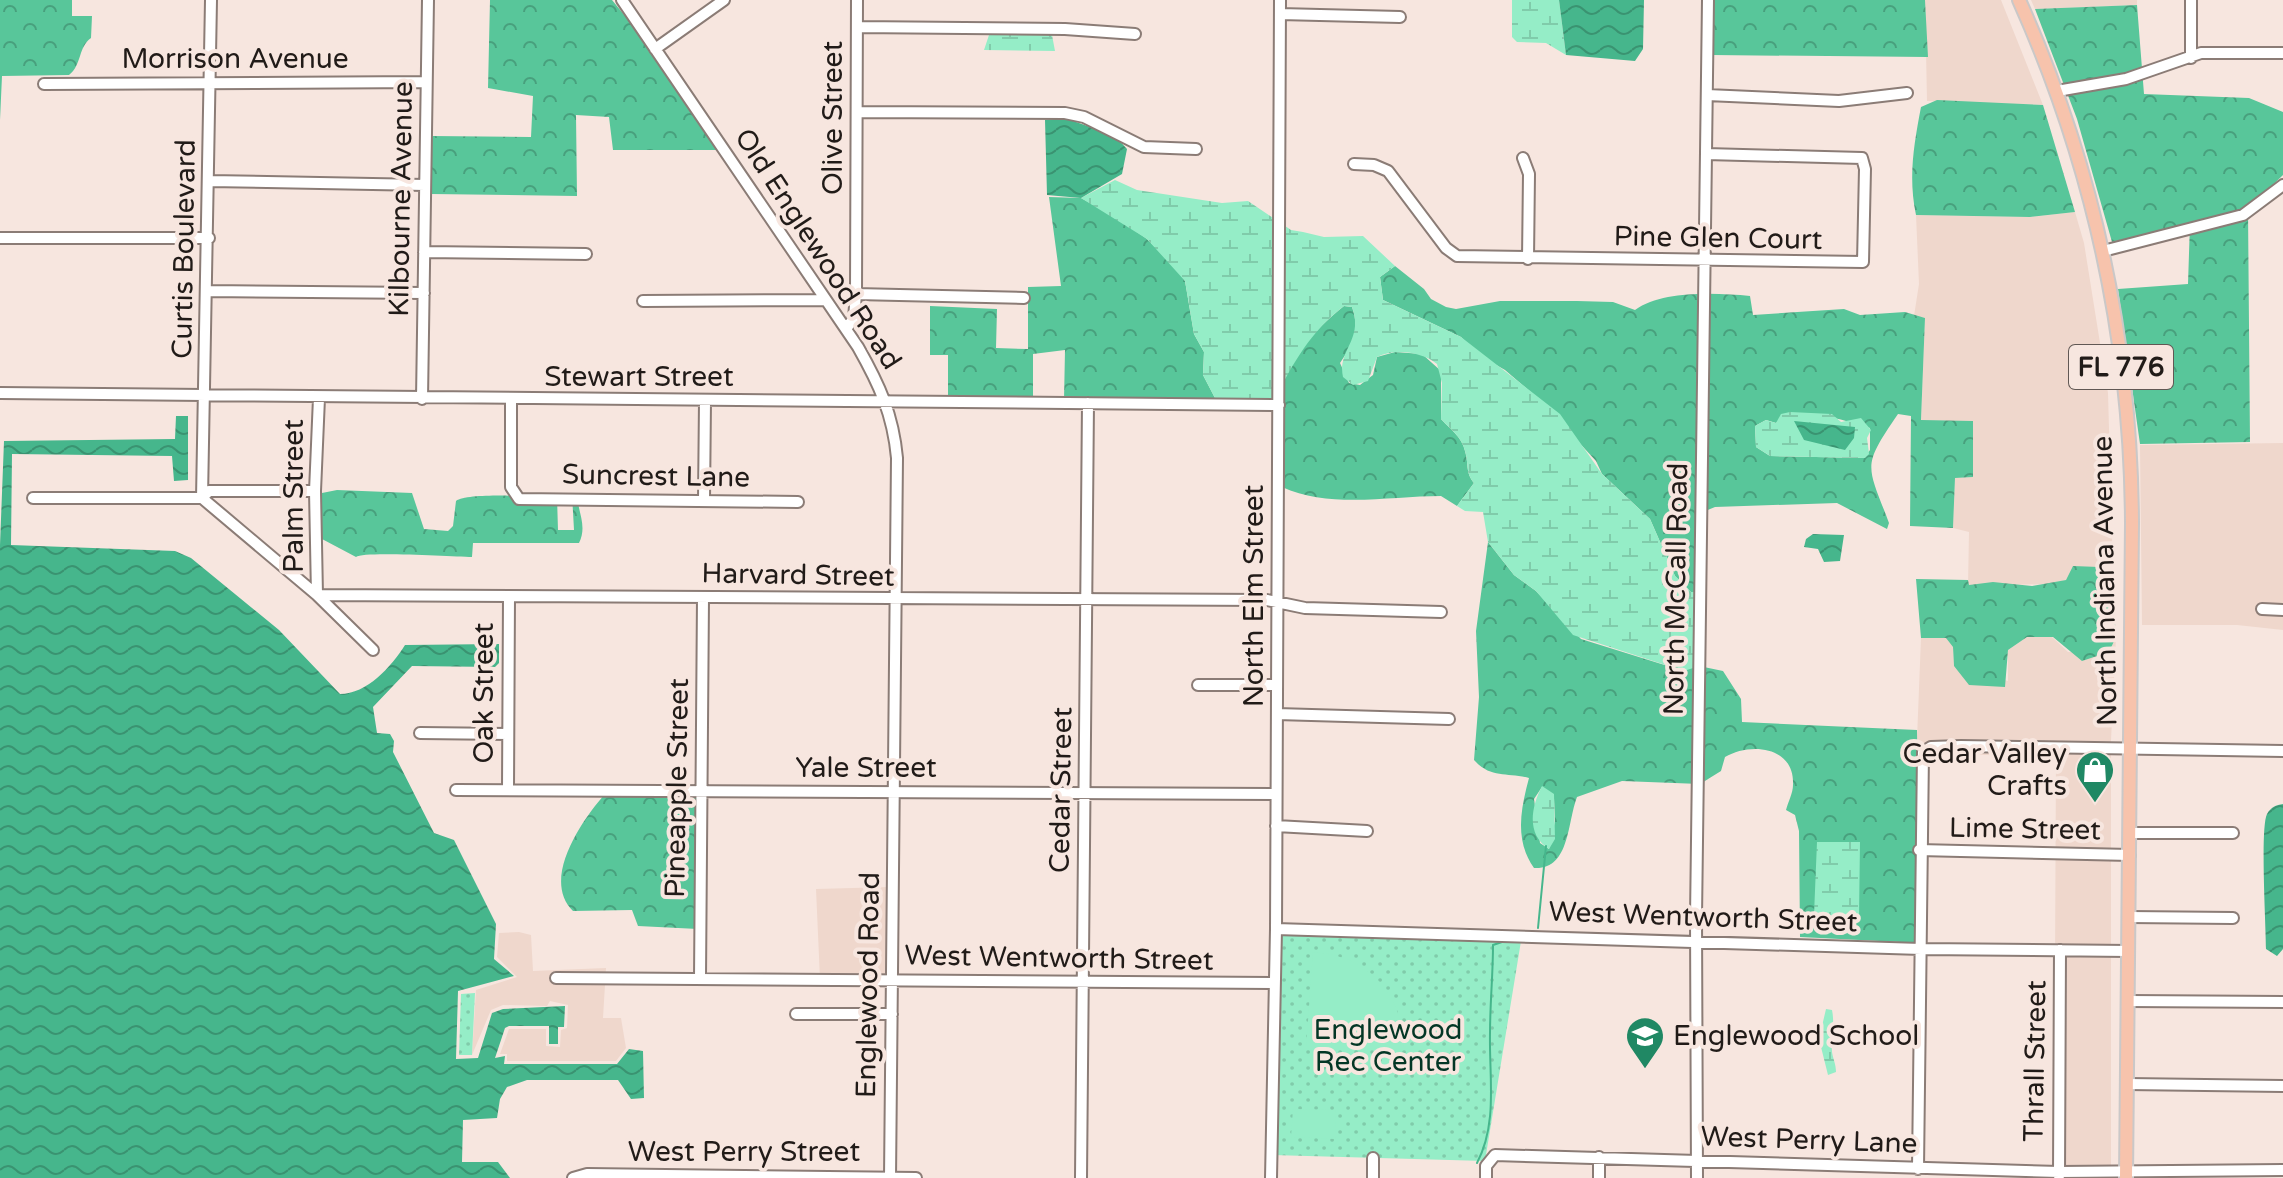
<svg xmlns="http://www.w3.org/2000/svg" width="2283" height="1178" viewBox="0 0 2283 1178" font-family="'Varela Round',sans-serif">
	<defs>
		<pattern id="grass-dots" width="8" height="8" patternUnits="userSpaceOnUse" patternTransform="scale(2)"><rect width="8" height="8" fill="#95edc7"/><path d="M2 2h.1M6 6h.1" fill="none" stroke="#80cbaa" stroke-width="1.8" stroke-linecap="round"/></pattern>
		<pattern id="forest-crowns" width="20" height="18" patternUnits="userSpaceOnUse" patternTransform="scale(2)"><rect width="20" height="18" fill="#58c69a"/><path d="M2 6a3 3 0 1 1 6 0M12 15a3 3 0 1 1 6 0" fill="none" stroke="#48a07d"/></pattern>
		<pattern id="wetland-marsh" width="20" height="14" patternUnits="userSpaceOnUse" patternTransform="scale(2)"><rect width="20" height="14" fill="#95edc7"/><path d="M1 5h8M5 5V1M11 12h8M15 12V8" fill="none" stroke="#80cbaa"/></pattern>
		<pattern id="water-waves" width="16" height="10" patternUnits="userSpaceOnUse" patternTransform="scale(2)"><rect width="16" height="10" fill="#46b68c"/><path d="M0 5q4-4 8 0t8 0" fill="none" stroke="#3a9371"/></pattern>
	</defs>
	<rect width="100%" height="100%" fill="#f7e6df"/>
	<path fill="#efd7cc" d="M1925,0H2001L2043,105L1927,101Z
		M2031,0H2137V5L2035,9Z
		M2075,212L2084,243L2108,393L2113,572L2099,567L2071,573L2066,580L2048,584L1968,586L1969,532L1953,528L1955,478L1972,477L1973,421H1921L1925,318L1914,316L1919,284L1916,215L2030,217Z
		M2283,443V630L2237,625H2142L2140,445Z
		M2027,637H2052L2068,652H2109L2116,637L2111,740V1178H2054L2056,756L1920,754L1917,739L1921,638H1946L1953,647L1954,666L2008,681V650Z
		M889,887V981L820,979L816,889Z
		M519,932L531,935L533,971L606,968L603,1018H621L626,1048L616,1061H507V1054H500L509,1029H546V1046L560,1047L561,1030L567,1028L568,1005L550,1001L547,1006L503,1005L491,1010L472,1055L476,990L517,977L497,957L499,933Z"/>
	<path fill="url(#grass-dots)" d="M1276,929L1522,935L1485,1161L1272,1155Z
		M475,993L472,1055H459L461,994Z"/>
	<path fill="url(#forest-crowns)" fill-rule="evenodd" d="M0,0H72V16H92L91,38C78,47 82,65 69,75L2,76L0,120Z
		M490,0H612L639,33L719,150H613L609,117L576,115L577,196L431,194V136L531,137L533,96L488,88Z
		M1712,0H1925L1928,57L1712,55Z
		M2137,5L2144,94L2249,98L2283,112V175L2248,209L2250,442L2140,444L2118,289L2188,284L2190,223L2112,242L2077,119L2035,9Z
		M1937,100L2043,105L2075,212L2030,217L1916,215C1908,177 1914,144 1921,107Z
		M1049,197L1081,198L1122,221L1147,239L1177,270L1185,281L1194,334L1204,352L1203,375L1216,400H1064L1065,350L1033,354V400H948V355H930V306L997,309L996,348L1028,349V287L1061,286Z
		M1395,266L1424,289L1431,299L1446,307L1456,309L1500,301H1577L1613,302L1635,310C1663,290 1716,293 1750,296L1753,315L1844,309L1860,315L1905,312L1925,318L1921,420L1973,421V477L1955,478L1953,528L1910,526L1911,416L1898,414C1861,468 1867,464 1889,523L1887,529L1837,503L1715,507L1698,514L1699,592H1691L1675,576L1650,519L1602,474L1596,461L1540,400L1505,370L1477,354L1461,337L1383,300L1380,277ZM1787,413C1817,412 1841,419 1870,428V450L1864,458L1770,456L1756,447L1755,426L1766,420L1776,423Z
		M1344,306L1352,307C1360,329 1353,344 1340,363L1349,383L1360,385L1373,375L1377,357L1395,352L1422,354L1441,371V419C1450,429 1462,437 1465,451C1469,464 1465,472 1474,483L1457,506L1441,496C1390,496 1330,509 1282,487C1280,467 1271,417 1274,400C1282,366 1318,326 1344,306Z
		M337,490L412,493L424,529L448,531L453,526L456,501C469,492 536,497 557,497L558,530H574L572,494L577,497C579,514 587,527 579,543H473L472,557C452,557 364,551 356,557L322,539V493Z
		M1488,542L1514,575L1536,591L1581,639L1671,667L1699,666L1723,671L1741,699L1742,722L1917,730L1920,943L1800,937L1799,831L1795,815L1786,810C1788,802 1793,793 1793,785C1795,746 1750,742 1725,757L1721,771L1700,784L1622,781L1577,797C1567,823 1570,870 1534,868C1514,840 1521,808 1529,778C1507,772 1491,779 1474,760L1479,697L1476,631ZM1542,787L1554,798L1555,821L1549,849L1540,843L1534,799Z
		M2073,566L2099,567L2113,572L2116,637L2109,652L2082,661L2053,637H2027L2008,650L2005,687L1969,685L1954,666L1953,647L1946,638H1921L1916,579L1968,580L1969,585L1993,582L2032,586L2066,580Z
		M605,794L697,796L698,929L638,926L632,910L573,911C541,880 581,821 605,794Z"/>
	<path fill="url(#wetland-marsh)" d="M1512,0H1559L1566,55L1546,43L1517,42L1512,37Z
		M989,35H1052L1055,51L984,50Z
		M1115,180L1137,190L1222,203L1248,201L1291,230L1303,232L1324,237L1363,236L1395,266L1380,277L1383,300L1461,337L1560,414L1602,474L1650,519L1675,576L1691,592H1699V666L1684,671L1573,635L1536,591L1514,575L1488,542L1483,512L1465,511L1457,506L1474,483C1465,472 1469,464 1465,451C1462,437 1450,429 1441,419L1442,383L1437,364C1422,352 1395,348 1377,357L1368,381L1353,385L1343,377C1337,350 1364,340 1352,307L1344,306C1310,332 1294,362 1274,400H1216L1203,375L1204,352L1194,334L1185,281L1147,239L1081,198Z
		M1790,412L1832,414L1841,422L1861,418L1871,430L1867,438L1869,454L1865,458L1770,456L1756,447L1755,426L1766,420L1776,423L1781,414Z
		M1542,786L1554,794L1555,839L1549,849C1526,835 1531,807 1542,786Z
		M1817,842H1860L1859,918L1826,923L1814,915Z
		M1826,1009L1832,1010C1835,1025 1831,1037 1832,1052C1833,1059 1836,1064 1836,1072L1828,1075L1819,1039Z"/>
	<path fill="#95edc7" d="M1313,952C1367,955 1405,995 1403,1048H1306Z
		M1293,1109L1336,1110L1335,1139L1291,1137Z"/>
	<path fill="url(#water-waves)" d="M1559,0H1644L1643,49L1635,61L1566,55Z
		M1065,118L1115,136L1127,149L1122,174L1081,198L1047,195L1045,120Z
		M176,416H188V480L174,481L172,456L12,454L11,545L175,551L191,558L279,630L340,694C367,694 391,667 405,645L499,644V663L495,667L412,666L373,707L377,733L390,734L394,741L393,752L434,833L454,840L496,924L494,959L514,976L458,991L456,1059L478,1058L492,1013L503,1009L565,1006L564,1027H558V1044H549V1026H509L505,1028L495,1058L505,1056L504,1064H617L629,1049L643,1051L644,1098L631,1099L618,1080H527L507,1087L500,1099L497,1118L463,1120L462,1162H498L510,1178H0V545L4,441L175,439Z
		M1794,421L1855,427L1854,438L1845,450L1804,440Z
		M1813,534L1844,535L1840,561L1824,562L1818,549L1804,547L1806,539Z
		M2283,804V949L2277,956L2266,949C2266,925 2260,828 2267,814C2271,807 2276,805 2283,804Z"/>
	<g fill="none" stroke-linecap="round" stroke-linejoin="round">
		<path stroke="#46b68c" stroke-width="2" d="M1538,928L1546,846
			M1477,1163C1498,1123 1489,1077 1490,1033C1490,1004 1493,974 1493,945L1505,941"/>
		<defs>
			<path id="minor" d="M211,0L202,498L317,595L373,650
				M622,0L858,347C879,384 893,414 897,458L890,1178
				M2191,0V58
				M1280,14L1400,17
				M857,27L1065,29L1135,34
				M655,49L724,0
				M44,84L426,82
				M2057,91L2126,79L2201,53H2283
				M1707,95L1839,101L1907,93
				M858,112L1065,113L1084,117L1144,147L1196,149
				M1523,158L1529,174L1528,259
				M1354,164L1374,165L1388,171L1446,248L1457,256L1863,262L1865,169L1862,158L1706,154
				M209,181L425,185
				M0,238H209
				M2103,251L2243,215L2283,185
				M424,252L586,254
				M208,291L424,293
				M856,294L1024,298
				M643,301L825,300
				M846,329L854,318L856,294L857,0
				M0,393L1279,405
				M319,398L315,491L317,595L1267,600L1305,608L1441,612
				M422,399L428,0
				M511,400V487L519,499L798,502
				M33,498H202L209,491H315
				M704,500L705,401
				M2262,609L2283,610
				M1198,685H1277
				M1277,714L1449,719
				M420,733L508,734
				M508,789L509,597
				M456,790L1276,794
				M1276,826L1367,831
				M2129,833H2233
				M1919,850L2130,855
				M2129,917L2233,918
				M1276,929L1921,949L2129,951
				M556,978L1275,983
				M700,978L703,598
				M2128,1001L2283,1002
				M796,1014H892
				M2127,1084L2283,1086
				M1599,1157V1178
				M1918,1169L1923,752L1931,747L1961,746L2283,751
				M2059,1176L2060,950
				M573,1178L587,1174L916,1178
				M1081,1178L1088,403
				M1271,1178L1276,929L1280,0
				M1373,1178V1158
				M1486,1178V1166L1495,1155L2059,1172L2283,1170
				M1697,1178L1696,917L1708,0"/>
			<path id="major" d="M2019,0C2093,165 2131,342 2132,523L2126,1178"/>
		</defs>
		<use href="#minor" stroke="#8b7c76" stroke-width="14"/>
		<use href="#major" stroke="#cac8c8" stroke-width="16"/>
		<use href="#minor" stroke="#fff" stroke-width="10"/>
		<use href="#major" stroke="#f7c3ac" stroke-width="12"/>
	</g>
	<defs>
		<symbol id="shop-pin" viewBox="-11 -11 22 30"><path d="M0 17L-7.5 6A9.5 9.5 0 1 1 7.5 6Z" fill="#208864" stroke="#f7e6df"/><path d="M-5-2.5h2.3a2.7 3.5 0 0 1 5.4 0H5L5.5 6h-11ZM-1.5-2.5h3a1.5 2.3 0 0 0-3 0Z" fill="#fff"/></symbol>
		<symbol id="school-pin" viewBox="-11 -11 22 30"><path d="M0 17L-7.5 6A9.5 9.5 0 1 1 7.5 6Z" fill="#208864" stroke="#f7e6df"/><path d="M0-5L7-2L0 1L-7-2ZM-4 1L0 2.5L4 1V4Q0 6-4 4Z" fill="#fff"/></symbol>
	</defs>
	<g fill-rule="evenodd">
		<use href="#shop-pin" x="2073" y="748" width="44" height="60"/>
		<use href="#school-pin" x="1623" y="1014" width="44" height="60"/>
	</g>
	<g text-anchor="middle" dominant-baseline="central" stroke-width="8" stroke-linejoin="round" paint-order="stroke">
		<rect fill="#f7e6df" stroke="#615854" stroke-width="2" x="2069" y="345" width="104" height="44" rx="6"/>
		<g font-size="26" font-weight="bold" fill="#211b18">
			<text x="2121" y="367">FL 776</text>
		</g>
		<g font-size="28" fill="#211b18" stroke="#f7e6df">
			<text x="235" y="59">Morrison Avenue</text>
			<text transform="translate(833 118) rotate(-90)">Olive Street</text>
			<text transform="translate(401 199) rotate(-89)">Kilbourne Avenue</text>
			<text transform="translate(1718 238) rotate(1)">Pine Glen Court</text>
			<text transform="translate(184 249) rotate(-89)">Curtis Boulevard</text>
			<text transform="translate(818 249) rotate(57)">Old Englewood Road</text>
			<text x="639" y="377">Stewart Street</text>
			<text transform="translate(656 476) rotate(1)">Suncrest Lane</text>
			<text transform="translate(294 496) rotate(-90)">Palm Street</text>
			<text transform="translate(798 575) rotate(1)">Harvard Street</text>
			<text transform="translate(2105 581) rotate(-91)">North Indiana Avenue</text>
			<text transform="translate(1676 589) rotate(-89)">North McCall Road</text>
			<text transform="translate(1254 596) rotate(-90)">North Elm Street</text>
			<text transform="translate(484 693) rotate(-90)">Oak Street</text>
			<text x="866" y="768">Yale Street</text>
			<text transform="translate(677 788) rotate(-89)">Pineapple Street</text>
			<text transform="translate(1061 790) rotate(-89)">Cedar Street</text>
			<text transform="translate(2025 829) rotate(1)">Lime Street</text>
			<text transform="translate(1703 917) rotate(2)">West Wentworth Street</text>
			<text transform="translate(1059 958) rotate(1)">West Wentworth Street</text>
			<text transform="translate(868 985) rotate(-89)">Englewood Road</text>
			<text transform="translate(2035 1061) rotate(-89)">Thrall Street</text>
			<text transform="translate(1809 1140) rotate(2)">West Perry Lane</text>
			<text x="744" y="1152">West Perry Street</text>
		</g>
		<g font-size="28" fill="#211b18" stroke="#f7e6df" text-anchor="end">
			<text x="2067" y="754">Cedar Valley<tspan x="2067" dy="32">Crafts</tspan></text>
			<text x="1673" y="1036" text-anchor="start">Englewood School</text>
		</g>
		<g font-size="28" fill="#033625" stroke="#f7e6df">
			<text x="1388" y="1030">Englewood<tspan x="1388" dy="32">Rec Center</tspan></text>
		</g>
	</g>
</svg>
